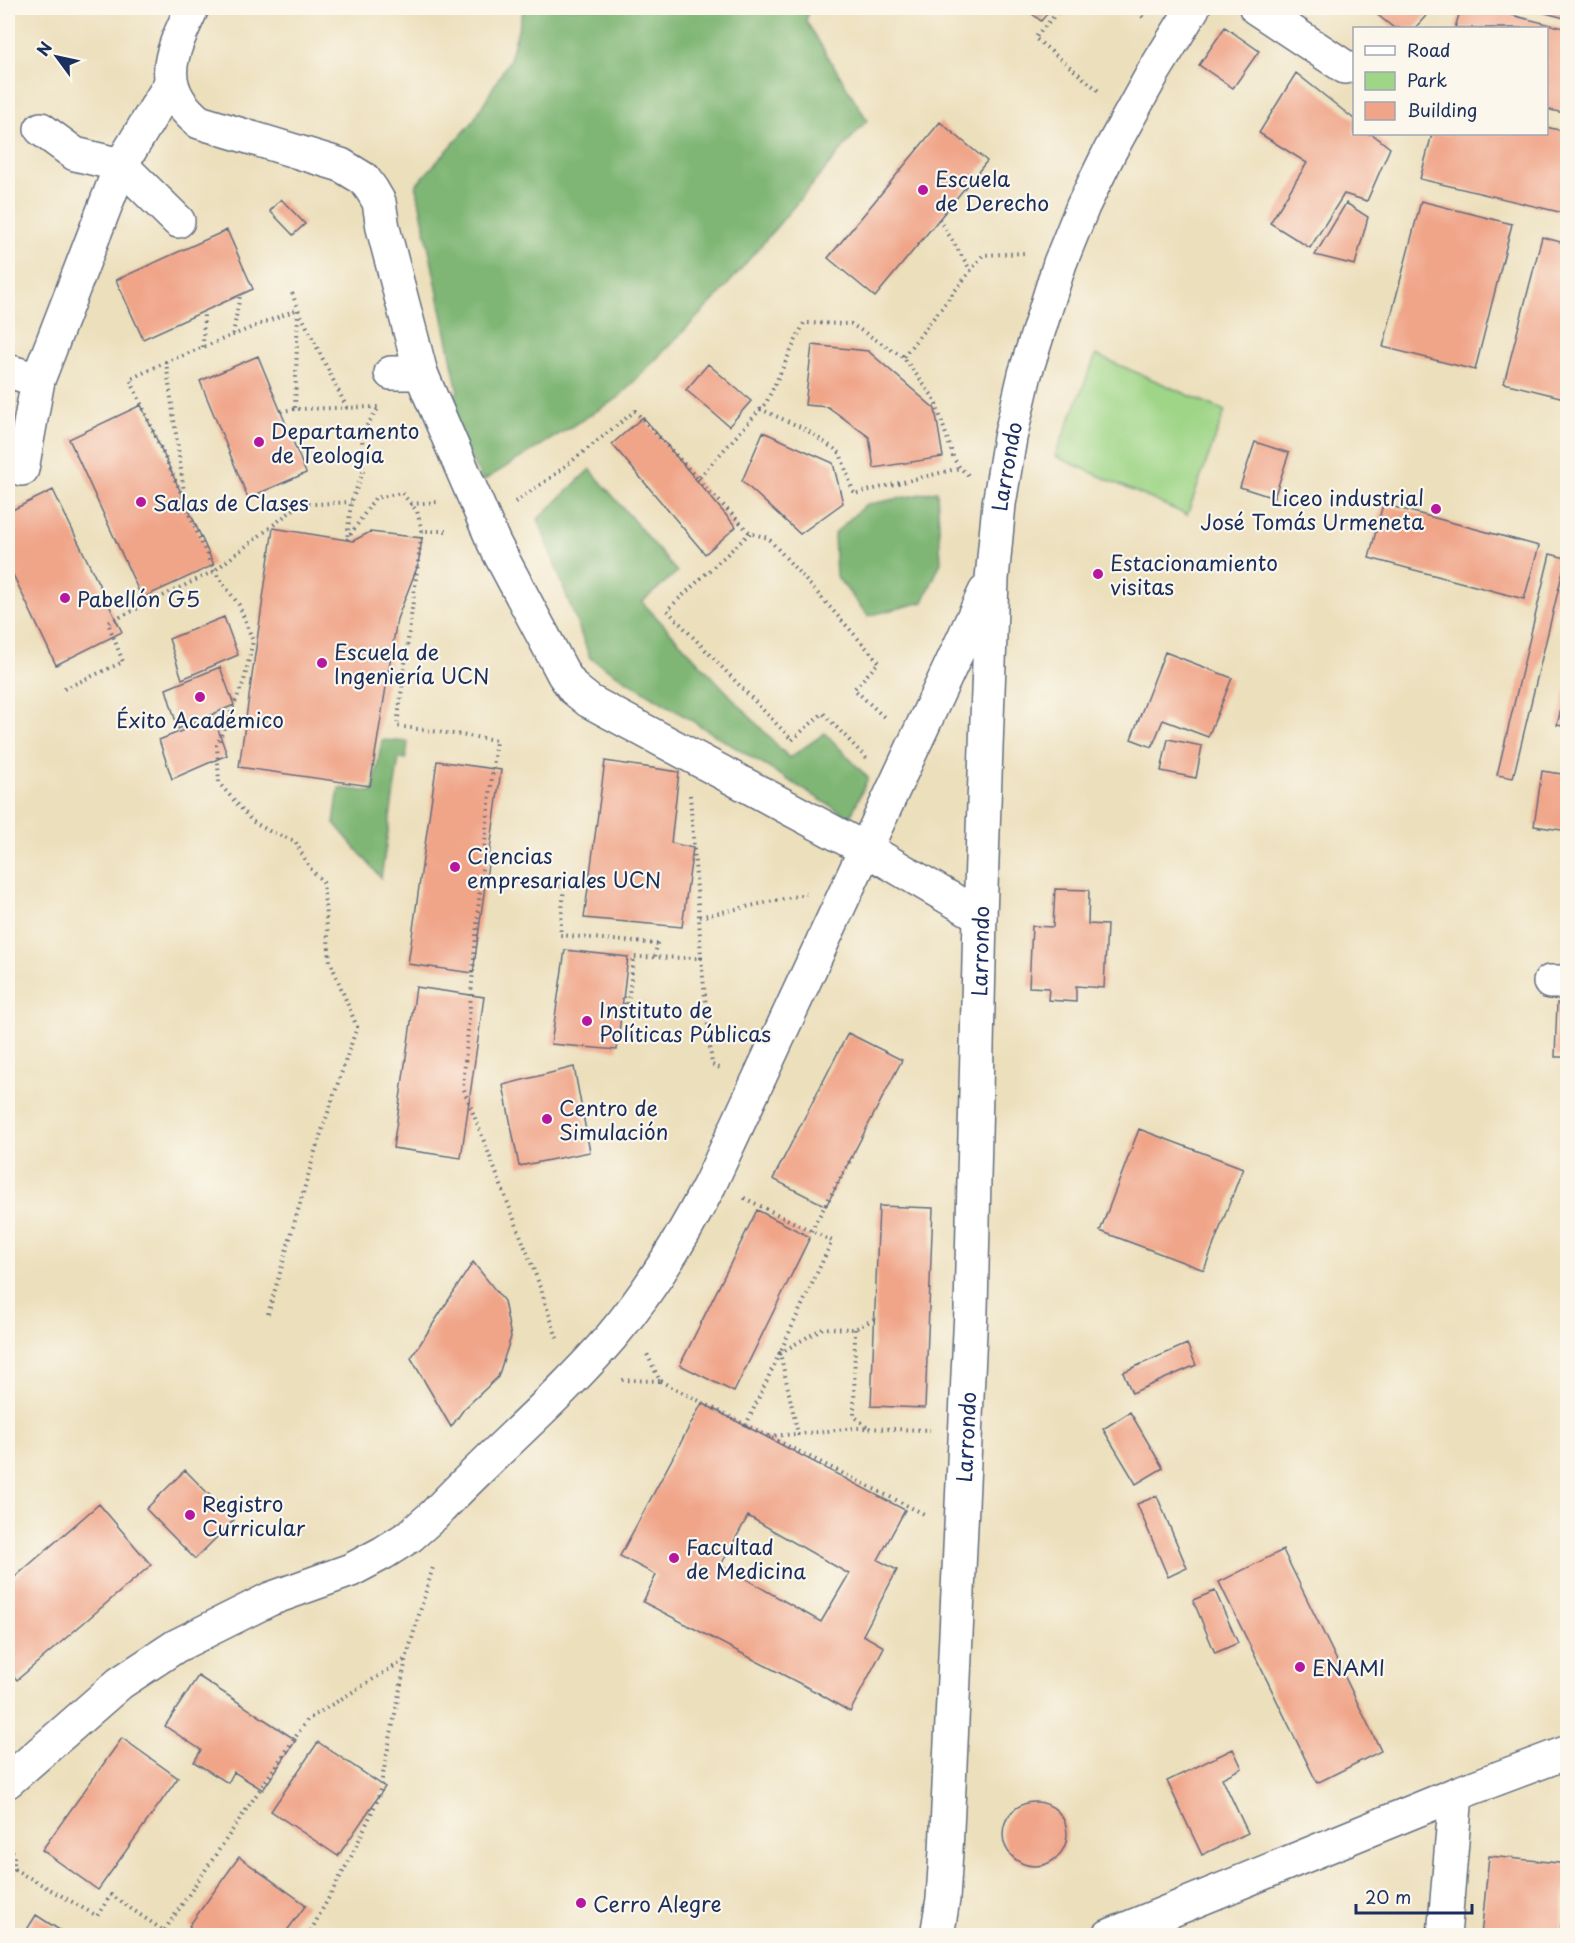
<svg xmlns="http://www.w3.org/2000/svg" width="1575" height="1943" viewBox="0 0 1575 1943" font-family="'Playpen Sans',sans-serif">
	<rect width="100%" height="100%" fill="#fbf7ec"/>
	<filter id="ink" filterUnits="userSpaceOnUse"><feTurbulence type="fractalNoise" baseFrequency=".0167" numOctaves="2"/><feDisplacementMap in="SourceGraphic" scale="12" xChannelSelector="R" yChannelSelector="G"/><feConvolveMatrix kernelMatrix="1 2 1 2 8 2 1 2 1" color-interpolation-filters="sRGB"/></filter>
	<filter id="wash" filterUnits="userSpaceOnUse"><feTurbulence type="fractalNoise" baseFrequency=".008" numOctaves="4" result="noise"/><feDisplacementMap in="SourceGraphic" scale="24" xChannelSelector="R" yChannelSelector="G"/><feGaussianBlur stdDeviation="1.35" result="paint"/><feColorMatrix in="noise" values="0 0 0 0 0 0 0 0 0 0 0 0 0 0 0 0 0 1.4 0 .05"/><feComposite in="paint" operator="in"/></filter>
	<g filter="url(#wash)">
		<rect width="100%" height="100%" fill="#ecdfbc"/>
		<path fill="#9fd587" stroke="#5d8272" stroke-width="1.5" d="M1096,355L1225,411L1187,515L1055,456Z"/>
		<path fill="#7fb674" stroke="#4d7269" stroke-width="1.5" d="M524,8H809L806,21L867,120L719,295L618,398L483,481L440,405L458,392L416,185L472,123L510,59Z
			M590,469L677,572L642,602L789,758L825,733L868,778L850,818L590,658L538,519Z
			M937,491L941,562L923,602L868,616L836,576L834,534L865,505Z
			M382,740L408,742L406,759L399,758L381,878L334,823L339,788L373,792Z"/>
		<g id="blocks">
			<path fill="#f0a589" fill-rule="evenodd" d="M1025,8H1052L1041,21Z
				M1369,8H1433L1415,28H1394Z
				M1461,8H1483L1568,29V114L1546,109V28H1455Z
				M1527,8H1568V19Z
				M1225,27L1259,51L1233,88L1199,65Z
				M1296,73L1354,119V134H1372L1390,148L1367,201L1344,194L1310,248L1270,223L1307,163L1259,133Z
				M940,122L987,161L875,297L828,258Z
				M1546,127L1568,132V214L1420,179L1432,134H1546Z
				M281,199L305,224L293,235L270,211Z
				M1421,201L1512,224L1475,370L1383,347Z
				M1346,203L1368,217L1355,265L1315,255Z
				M227,230L253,289L143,339L116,280Z
				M1542,237L1568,244V399L1504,383Z
				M812,345L868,351L935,409L943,457L874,468L869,437L828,407L805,405Z
				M258,356L306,473L248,498L200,381Z
				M708,364L751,401L729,426L686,390Z
				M141,405L214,565L142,598L69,439Z
				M643,417L736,527L705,554L612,444Z
				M763,432L833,463L843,503L800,534L742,481Z
				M1255,442L1289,453L1274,498L1240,487Z
				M53,490L122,632L56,665L8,564V512Z
				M1383,504L1539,546L1524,599L1369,558Z
				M273,528L353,541L370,532L422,538L418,565L397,619L370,786L239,767Z
				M1550,554L1566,558L1513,778L1497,775Z
				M224,617L238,655L182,679L169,639Z
				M1165,652L1232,678L1208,737L1163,720L1152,747L1131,739Z
				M220,667L234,705L178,729L166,689Z
				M1567,685H1568V727L1557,725Z
				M214,718L227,755L172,779L159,740Z
				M1168,739L1202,746L1196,778L1161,771Z
				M437,761L501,770L473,973L408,964Z
				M605,761L679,772L671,843L693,848L682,927L584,918Z
				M1542,771L1568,775V831L1534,826Z
				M1055,889L1089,890L1088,924L1107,925L1104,988L1076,986V1002L1048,1000L1049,988L1029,987L1032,926L1053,927Z
				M565,950L628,957L617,1050L551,1044Z
				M416,987L484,997L461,1158L393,1148Z
				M1557,1003H1568V1057H1555Z
				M848,1033L902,1060L826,1206L773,1179Z
				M574,1067L590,1152L519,1166L503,1085Z
				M1139,1129L1243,1168L1204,1270L1100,1231Z
				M879,1206L933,1208L925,1408L871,1406Z
				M757,1210L810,1237L734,1392L680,1365Z
				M473,1262L504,1301L511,1337L498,1377L464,1409L451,1427L411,1358Z
				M1187,1344L1196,1365L1132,1393L1123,1372Z
				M702,1403L905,1510L878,1560L897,1570L863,1635L884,1647L850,1712L820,1694L643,1602L656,1575L620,1556ZM748,1516L849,1574L821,1622L721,1565Z
				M1130,1412L1163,1468L1136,1484L1103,1429Z
				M185,1470L234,1520L195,1559L146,1509Z
				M1157,1496L1187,1568L1168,1577L1137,1504Z
				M99,1504L151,1565L17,1680L8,1670V1583Z
				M1283,1550L1381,1751L1317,1783L1219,1582Z
				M1215,1591L1238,1643L1215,1653L1193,1600Z
				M198,1676L296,1740L263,1790L234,1772L228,1783L194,1762L201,1750L165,1726Z
				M122,1738L178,1778L98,1890L42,1850Z
				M318,1742L385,1787L338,1856L271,1811Z
				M1233,1749L1242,1768L1222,1778L1248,1833L1202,1855L1167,1781Z
				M1003 1834a32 32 0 1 1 64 0a32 32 0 1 1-64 0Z
				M1489,1856L1568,1864L1560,1936H1481Z
				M239,1857L306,1905L283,1936H203L189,1926Z
				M36,1915L69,1936H23Z"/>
		</g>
	</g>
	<g filter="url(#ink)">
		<use href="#blocks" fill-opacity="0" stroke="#646d7f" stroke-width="1.5"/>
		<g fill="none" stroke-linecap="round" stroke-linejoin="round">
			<defs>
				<g id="minor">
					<path d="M192,8C172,52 153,85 199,122L341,165L364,179L372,190L379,202L383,228L421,373L431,397L494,543L564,675L574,689L589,701L878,856L980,916"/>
					<path d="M1256,8L1345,67"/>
					<path d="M41,129L75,154L121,165L178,221"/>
					<path d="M8,371L38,380"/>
					<path d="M391,373H421"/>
					<path d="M22,469L38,380L121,165L171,83"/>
					<path d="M1550,982H1568"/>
					<path d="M8,1781L120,1683L176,1646L270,1599L351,1570L383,1553L410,1536L434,1515C491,1454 557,1400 611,1337C651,1290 682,1239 710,1184L985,592"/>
					<path id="s1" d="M937,1936L943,1899L946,1851L971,1310L980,916L992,579L999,504L1010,438L1025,374L1060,263L1083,206L1110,151L1153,73L1193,8"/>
					<path d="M1109,1936L1456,1794L1568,1752"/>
					<path d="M1444,1936L1456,1794"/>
				</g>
			</defs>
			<use href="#minor" stroke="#646d7f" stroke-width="36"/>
			<path stroke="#646d7f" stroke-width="4" stroke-dasharray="1.5 4.5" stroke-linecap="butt" d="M1061,8L1035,38L1099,91L1098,93
				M1133,8L1145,19
				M939,219L971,271
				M292,293L298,309L347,408
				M233,334L240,295
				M203,347L204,312
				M166,362L130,379L184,500
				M760,409L805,429L840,453L854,494L960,468
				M281,411L295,409
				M968,475L960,468L954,459L934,398L903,357L983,255L1025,253
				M698,479L750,533L768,538L879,662L854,689L886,719
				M515,502L553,476L635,411L698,479L766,403L804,323L851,324L903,357
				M411,504L437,502
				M422,531L397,726L496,740L481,878L463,1087L538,1281L558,1341
				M750,533L667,610L792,740L823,713L868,760
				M64,689L123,662L108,623L214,571L299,505L351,502
				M690,795L699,917
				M481,878L564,887L560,935L657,944L655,957
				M701,958L712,1065L723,1069
				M623,997L627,1009L634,957L701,958L699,917L806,894
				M744,1198L832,1241L746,1425L926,1515
				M811,1231L855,1152
				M268,1314L316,1148L357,1027L330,961L323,882L309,867L295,841L271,832L252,821L219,783L217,745L244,681L253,641L239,605L214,571L186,506L166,362L298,309L295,409L379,407L362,433L363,473L351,502L347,540L375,498L402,493L417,511L422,531H449
				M874,1319L855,1329L823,1328L780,1353L798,1434L856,1428L930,1430
				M855,1329L854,1416L867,1427
				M622,1380L660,1381L646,1352
				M660,1381L746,1425
				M769,1436L798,1434
				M8,1847L14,1853V1869L8,1880
				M14,1869L97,1916L111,1895L164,1931L307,1720L406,1659
				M308,1936L352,1855L378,1799L406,1659L434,1564"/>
			<use href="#minor" stroke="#fff" stroke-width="33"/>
		</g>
	</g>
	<g fill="#b5179e" stroke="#fbf7ec" stroke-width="2">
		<circle cx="923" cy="190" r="6"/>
		<circle cx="259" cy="442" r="6"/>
		<circle cx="141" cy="502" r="6"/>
		<circle cx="1436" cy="509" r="6"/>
		<circle cx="1098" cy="574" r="6"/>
		<circle cx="65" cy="598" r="6"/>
		<circle cx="322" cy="663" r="6"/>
		<circle cx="200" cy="697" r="6"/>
		<circle cx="455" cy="867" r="6"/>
		<circle cx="587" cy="1021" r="6"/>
		<circle cx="547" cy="1119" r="6"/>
		<circle cx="190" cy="1515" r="6"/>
		<circle cx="674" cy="1558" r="6"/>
		<circle cx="1300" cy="1667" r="6"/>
		<circle cx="581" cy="1903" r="6"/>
	</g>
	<g text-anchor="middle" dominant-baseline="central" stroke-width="4.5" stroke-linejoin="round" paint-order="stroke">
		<g font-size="21" fill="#1b2f5e" stroke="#fbf7ec" text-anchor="start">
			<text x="935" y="178">Escuela<tspan x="935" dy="24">de Derecho</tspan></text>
			<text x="271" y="430">Departamento<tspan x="271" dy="24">de Teología</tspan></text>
			<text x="1424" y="497" text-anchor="end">Liceo industrial<tspan x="1424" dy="24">José Tomás Urmeneta</tspan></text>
			<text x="153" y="502">Salas de Clases</text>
			<text x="1110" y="562">Estacionamiento<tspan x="1110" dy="24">visitas</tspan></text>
			<text x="77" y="598">Pabellón G5</text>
			<text x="334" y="651">Escuela de<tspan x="334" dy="24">Ingeniería UCN</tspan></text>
			<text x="200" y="719" text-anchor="middle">Éxito Académico</text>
			<text x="467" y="855">Ciencias<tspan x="467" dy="24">empresariales UCN</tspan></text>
			<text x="599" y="1009">Instituto de<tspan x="599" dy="24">Políticas Públicas</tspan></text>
			<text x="559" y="1107">Centro de<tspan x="559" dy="24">Simulación</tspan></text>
			<text x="202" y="1503">Registro<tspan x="202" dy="24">Curricular</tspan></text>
			<text x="686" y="1546">Facultad<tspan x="686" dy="24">de Medicina</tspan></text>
			<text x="1312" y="1667">ENAMI</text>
			<text x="593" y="1903">Cerro Alegre</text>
		</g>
		<g font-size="21" fill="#1b2f5e" stroke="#fbf7ec">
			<text stroke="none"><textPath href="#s1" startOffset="1472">Larrondo</textPath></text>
			<text stroke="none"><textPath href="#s1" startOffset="986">Larrondo</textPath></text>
			<text stroke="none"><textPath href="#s1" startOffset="500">Larrondo</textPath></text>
		</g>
	</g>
	<rect width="1575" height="1943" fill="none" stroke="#fbf7ec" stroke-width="30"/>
	<rect x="1353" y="27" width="195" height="108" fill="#fbf7ec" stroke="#a1a7b3" stroke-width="1.5"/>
	<rect x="1365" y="46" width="30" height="9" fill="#ffffff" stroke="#a1a7b3" stroke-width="1.5"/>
	<text x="1407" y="57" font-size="18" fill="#1b2f5e">Road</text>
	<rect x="1365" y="72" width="30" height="18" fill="#9fd587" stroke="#a1a7b3" stroke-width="1.5"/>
	<text x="1407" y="87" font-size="18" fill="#1b2f5e">Park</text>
	<rect x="1365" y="102" width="30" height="18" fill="#f0a589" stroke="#a1a7b3" stroke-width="1.5"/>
	<text x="1407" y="117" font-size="18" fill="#1b2f5e">Building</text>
	<g transform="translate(57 57) rotate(303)" stroke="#fbf7ec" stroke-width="4.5" paint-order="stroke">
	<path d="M0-4.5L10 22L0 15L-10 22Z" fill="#1b2f5e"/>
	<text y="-9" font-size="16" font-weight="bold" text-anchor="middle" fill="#1b2f5e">N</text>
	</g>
	<path d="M1356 1904v9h116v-9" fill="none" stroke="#1b2f5e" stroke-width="3"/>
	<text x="1365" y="1904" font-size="18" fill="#1b2f5e" stroke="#fbf7ec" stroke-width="4.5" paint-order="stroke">20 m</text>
</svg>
